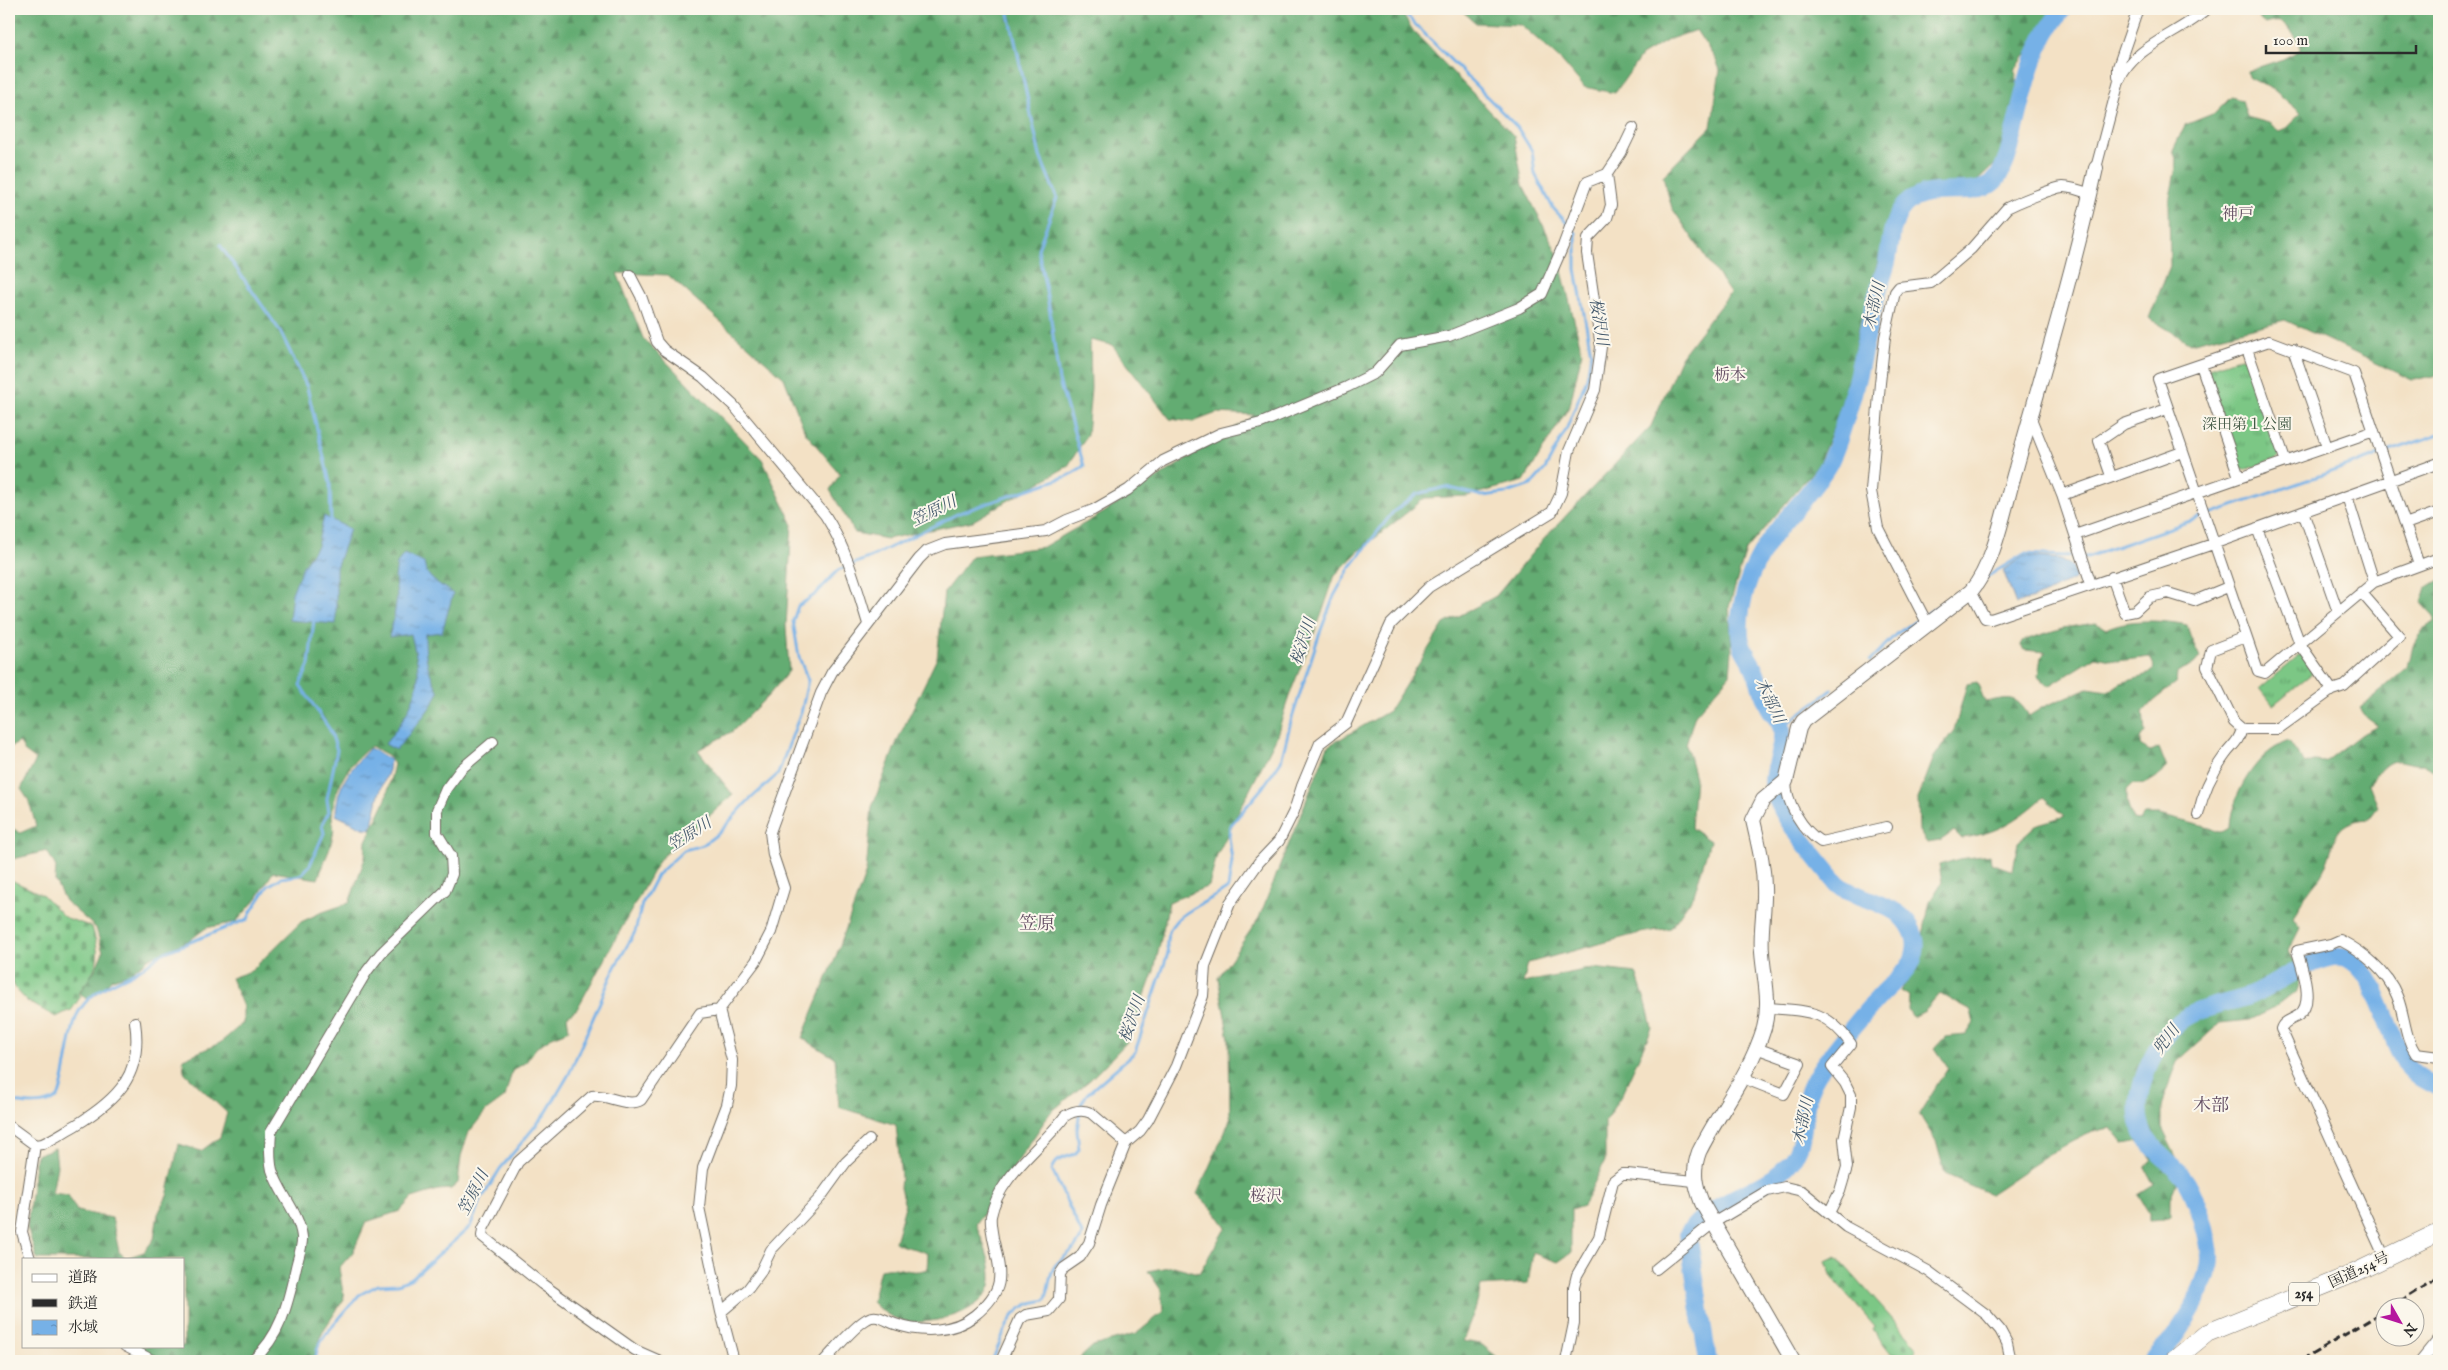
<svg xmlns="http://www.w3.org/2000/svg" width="2448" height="1370" viewBox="0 0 2448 1370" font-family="'IM FELL English','Noto Serif JP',serif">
	<defs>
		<pattern id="grass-tufts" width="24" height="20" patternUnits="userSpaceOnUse" patternTransform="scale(1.25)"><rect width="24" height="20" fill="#7bc785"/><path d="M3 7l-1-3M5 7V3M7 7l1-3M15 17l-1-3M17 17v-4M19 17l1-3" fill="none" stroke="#65a26d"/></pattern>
		<pattern id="forest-firs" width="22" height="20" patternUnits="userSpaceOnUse" patternTransform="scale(1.25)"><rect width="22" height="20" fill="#64ac72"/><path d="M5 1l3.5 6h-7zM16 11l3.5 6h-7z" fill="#538c5e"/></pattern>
		<pattern id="cemetery-stones" width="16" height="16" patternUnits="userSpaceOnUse" patternTransform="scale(1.25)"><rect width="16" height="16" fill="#7bc785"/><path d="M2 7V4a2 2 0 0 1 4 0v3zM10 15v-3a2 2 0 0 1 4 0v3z" fill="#65a26d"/></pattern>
		<pattern id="water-ripples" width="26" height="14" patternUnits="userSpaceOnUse" patternTransform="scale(1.25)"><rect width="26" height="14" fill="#76b1e7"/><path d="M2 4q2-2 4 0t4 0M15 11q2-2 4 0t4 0" fill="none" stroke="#6190bb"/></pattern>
	</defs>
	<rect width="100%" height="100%" fill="#fbf7ec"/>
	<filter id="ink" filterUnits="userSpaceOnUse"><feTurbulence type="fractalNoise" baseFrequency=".02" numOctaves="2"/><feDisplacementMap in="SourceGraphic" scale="10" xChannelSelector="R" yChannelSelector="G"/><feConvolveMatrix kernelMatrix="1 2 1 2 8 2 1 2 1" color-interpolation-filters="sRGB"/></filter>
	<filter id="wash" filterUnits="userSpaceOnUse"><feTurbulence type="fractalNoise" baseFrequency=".0096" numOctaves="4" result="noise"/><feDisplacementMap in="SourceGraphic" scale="20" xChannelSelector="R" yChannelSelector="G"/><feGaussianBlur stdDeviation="1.12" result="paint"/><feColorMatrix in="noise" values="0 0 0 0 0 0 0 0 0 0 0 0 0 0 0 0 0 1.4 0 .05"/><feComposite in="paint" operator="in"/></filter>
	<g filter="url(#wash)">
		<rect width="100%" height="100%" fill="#f3e1c5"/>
		<path fill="url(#grass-tufts)" stroke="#537958" d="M2241,357L2246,358L2280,455L2276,459L2245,470L2241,469L2207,372L2210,368Z
			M2299,655H2304L2315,671L2273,705L2260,688Z"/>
		<path fill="url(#forest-firs)" stroke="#486c4e" d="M9,9H1399L1414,32L1514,136L1523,185L1558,255L1582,352L1570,405L1524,481L1467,496L1425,498L1359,551L1335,575L1321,616L1289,696L1276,738L1217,855L1209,886L1169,902L1154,971L1128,1041L1091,1079L1050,1113L976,1224C982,1241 992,1261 991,1280C989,1312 931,1326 905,1321C892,1319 881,1311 872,1302L880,1269C900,1264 909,1276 927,1269L928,1254C916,1247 905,1249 895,1242L905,1206L900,1188L901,1178L896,1125L839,1107L835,1058L802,1038L835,959L866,872L872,807L898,739L937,658L944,592L972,556L1043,547L1103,513L1255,415L1217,413L1193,422L1170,419L1112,345L1090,340L1091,388L1087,435L1068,466L973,521L887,539L855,533L830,490L840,474L805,432L784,378L668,275L617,273L643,338L762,459L792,523L786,626L789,671L768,696L733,731L698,750L733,795L659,860L577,1009L567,1016L569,1030L550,1038L536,1048L526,1062L512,1071L505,1097L486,1111L469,1132L461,1156L458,1183L451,1189L438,1190L412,1198L400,1211L366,1222L353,1252L339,1268L344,1299L323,1331L313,1361H147L148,1352L139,1346H184V1259H37L27,1227L36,1155L55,1148L57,1166L52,1193L68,1195L77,1211L112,1218L119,1252L126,1258L144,1252L154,1239L158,1214L167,1196L179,1144L201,1151L220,1137L227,1113L184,1072L183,1059L220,1043L243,1023V1007L231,978L251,971L301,922L320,913L349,903L365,858L366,841L386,799L394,764L388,755L371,746C348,764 335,786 332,815C332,822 335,828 333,835C330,850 323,865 318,879L273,872L257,898L236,922L206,928L190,940L149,958L129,974L112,979L97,994L86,999L80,993L95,970L103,952L96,928L65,901L55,881L56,867L47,851L9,860V826L20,833L36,826L29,801L21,789L36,760L24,751L20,742L9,748Z
			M1460,9H2065L2048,24L2038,42L2024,57L2015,70L2021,98L2005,155L1973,185L1957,195L1933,193L1911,196L1898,204L1888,217L1880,255L1860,322L1850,375L1835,424L1818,465L1746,550L1729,607L1732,651L1730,675L1695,715L1686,744L1695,778L1691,828L1710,841L1694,895L1671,928L1640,933L1528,963L1523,983L1593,968L1636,973L1647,1006L1652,1028L1621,1096L1605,1121V1161L1583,1206L1571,1210V1253L1558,1262L1533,1253L1528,1283L1481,1286L1476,1307L1463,1341L1481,1344L1501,1360L1506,1361H1077L1093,1346L1136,1334L1163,1312L1161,1290L1148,1271L1173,1266L1199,1273L1226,1227L1215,1212L1197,1194L1230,1120L1229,1039L1218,978L1259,918L1328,746L1389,711L1444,624L1496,596L1542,541L1651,426L1681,357L1730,293L1672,208L1663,176L1711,127L1720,70L1716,60L1696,30L1670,39L1641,56L1615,93L1584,87L1561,60L1521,25L1476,23Z
			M2257,9H2439V375L2412,380L2285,320L2190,343L2149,318L2170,266L2169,202L2177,162L2173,150L2185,125L2215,113L2231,97L2242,100L2247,117L2269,123L2279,131L2286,128L2301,113L2274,90L2248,77L2247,71L2283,59L2300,50C2301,42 2299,42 2295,36C2284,24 2284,18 2265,24L2260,20Z
			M2439,580V775L2423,764C2414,765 2408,762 2400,761C2386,759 2377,774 2369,784L2378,807L2369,819C2329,821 2337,844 2323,872C2320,879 2313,884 2309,891C2302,899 2298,908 2293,918L2300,928L2289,950L2301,978L2297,991L2275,1008L2250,1020L2220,1023L2177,1062L2167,1089L2162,1108V1128L2183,1171L2171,1198V1217L2163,1220L2149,1221V1213L2138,1195L2154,1185L2145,1168L2152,1160L2140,1141L2123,1144L2110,1128C2075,1132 2020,1175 1990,1194L1945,1174L1936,1141L1919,1114L1948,1067L1935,1048L1945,1037L1966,1035L1974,1023L1971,1011L1940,994L1925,1011L1913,1017L1908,1010L1909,996L1901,991L1918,959L1930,901L1942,882L1939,865L1959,859L1990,855L1991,863L2013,871L2018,842L2038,824L2065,816L2044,797C2018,820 1997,834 1961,838L1954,831L1940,841L1927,843L1919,831L1918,799L1934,757L1954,730L1967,684L1977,682L1985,702C2008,698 2015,693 2029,716L2043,707L2088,688L2108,691L2121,683L2145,676L2155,668L2150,657L2117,661L2095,657L2049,686L2038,676L2041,657L2046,652L2024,650L2021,646L2022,641L2062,628L2096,623L2106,629C2127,618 2164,620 2187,625L2190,636L2200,657L2194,664L2177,672L2176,683L2153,701L2143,712L2145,732L2140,739V745L2150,751L2159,748L2167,768C2156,778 2149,785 2133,784L2127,790V802L2133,820L2138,821L2144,815H2159L2210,828C2219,834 2222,833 2230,827C2232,794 2256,752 2289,741L2305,764L2314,761L2325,762L2360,735L2378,726L2367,718L2360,708L2408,667L2413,646L2419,636L2425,627L2434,622V616L2421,602L2426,588Z"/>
		<path fill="url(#cemetery-stones)" stroke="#537958" d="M9,879L43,895L64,917L92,927C102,960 98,967 78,994L81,996L70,1012L68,1011L56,1017L27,1001L15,988L9,972L12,970L9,964Z
			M1836,1256L1917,1347L1912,1357V1361H1897L1873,1330L1875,1327L1832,1277L1826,1261Z"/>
		<path fill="url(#water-ripples)" stroke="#506e89" d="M324,516L350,529L336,568V624L289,620L292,593L303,566L317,546Z
			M404,554L424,563C426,580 441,584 453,594L442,632L425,634C425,658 427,670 439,692C429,712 411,731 396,750L385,744C400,726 417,701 418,677C419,664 414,648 411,634L389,637L394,617L397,597L395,578L397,563Z
			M2024,556L2060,559L2072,566L2076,578L2047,593L2016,604L2003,570Z
			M370,748L390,760L389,770L379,794L371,829L363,828L336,815C336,786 351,768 370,748Z"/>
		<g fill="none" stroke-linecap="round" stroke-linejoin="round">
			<path stroke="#76b1e7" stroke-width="3" d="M220,245L280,331L307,387L330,483L331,522
				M1985,578L2024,554L2087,557L2439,434
				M1870,661L1896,634L1954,596
				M1782,727L1832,690
				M9,1100C21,1105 46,1106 57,1098C64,1093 69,1030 78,1013C96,980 136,980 158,955L248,919L251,912L268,886L281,878L301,875L310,865L324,833L322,825L329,812L327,799L337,750L330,730L300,685L309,665L314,619
				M315,1361L318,1347L326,1334L359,1295L378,1285L398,1284L412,1278L470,1227L481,1200L500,1169L546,1113L569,1074L615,967L635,932L642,904L657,875L684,850L703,845L720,832L746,803L778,774L802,709L808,680L799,657L793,621L798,606L816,594L838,570L871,557L959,513L1068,476L1084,466L1059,381L1050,312L1038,249L1057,198L1040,156L1008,9
				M992,1361C1006,1331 1007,1305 1045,1300C1050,1289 1048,1275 1055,1266C1064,1254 1078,1251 1082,1234L1052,1170C1057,1157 1063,1159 1075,1154L1079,1149L1077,1130L1081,1104L1087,1094L1135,1052L1168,953C1159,914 1203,907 1228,888L1232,861L1229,837L1230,826L1263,787L1281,761L1291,721L1319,635L1334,596L1349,569L1393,512L1417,494L1446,487L1482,496L1507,493L1531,485L1545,469L1566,430L1587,378L1591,353L1576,269V233L1553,208L1535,174L1532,151L1517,127L1406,15L1404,9"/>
			<path stroke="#76b1e7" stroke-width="18" d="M1708,1361L1688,1234C1708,1203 1756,1193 1782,1171C1807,1149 1801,1125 1808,1095C1811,1084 1820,1068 1828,1059C1845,1037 1862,1015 1881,995C1890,985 1903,976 1910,965C1914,958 1917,947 1915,939C1907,903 1864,903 1838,885C1819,859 1773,812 1773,781C1774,763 1784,747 1782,730C1781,722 1773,715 1769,707C1762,695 1758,674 1752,664C1747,655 1741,648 1740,636C1737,606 1751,568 1768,543C1786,516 1811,494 1828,465C1837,449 1842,429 1848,411C1857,383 1862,354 1869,326C1873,305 1880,286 1886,266C1891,247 1890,227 1900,211C1925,174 1977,207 1998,177C2007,164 2010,147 2014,133C2025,88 2033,44 2063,9
				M2152,1361C2174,1343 2210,1287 2210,1258C2210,1239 2197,1199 2187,1182C2177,1165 2157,1155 2146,1138C2126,1106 2150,1048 2176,1025C2197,1005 2231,1005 2256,993C2277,983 2324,950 2346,958C2378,969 2388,1040 2408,1067C2416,1077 2428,1082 2439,1088"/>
		</g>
	</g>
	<g filter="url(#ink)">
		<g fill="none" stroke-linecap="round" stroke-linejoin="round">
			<defs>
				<path id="street" d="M2118,77V67L2138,9
					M2096,168L2119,81C2134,45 2180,34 2207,9
					M630,275L641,296L657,342L664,350L703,377L734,406L825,515C846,547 857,588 868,624
					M2247,349L2286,462
					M2293,349L2327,447
					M2201,365L2239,477
					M2030,416L2062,495L2091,584
					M2111,476L2099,441L2124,424L2167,409
					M2062,495L2182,452
					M2347,496L2374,582
					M2303,512L2338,612
					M2405,524L2439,512
					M2257,528L2300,644L2332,690
					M2075,535L2374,431
					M2419,565L2354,373L2269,341L2158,379L2258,671L2265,673L2374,582L2439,558
					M2112,577L2125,613L2135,611L2150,597L2168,593L2194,601L2228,587
					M1971,591L1985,618L1991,619L2213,544L2439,463
					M1928,625L1878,528L1871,491L1880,383L1885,337L1895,292L1899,287L1931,283L1971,249L2007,208C2014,204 2056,187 2063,187C2072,187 2082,191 2090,194
					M2245,637L2211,650L2207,667L2234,722L2242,729H2278L2332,690L2344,686L2399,636L2361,592
					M1786,781C1786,803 1802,830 1821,842L1887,827
					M2198,815C2203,792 2211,774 2225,755C2233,744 2238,743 2242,729
					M1768,1008C1807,1011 1826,1009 1851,1044L1832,1067L1845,1083L1851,1095V1107L1844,1139L1847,1167L1840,1191L1829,1213
					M719,1010L732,1060L731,1086L727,1105L703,1168L699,1207L721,1312L734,1361
					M1743,1078L1784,1094L1800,1064L1756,1048
					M9,1126L35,1145L42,1144C54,1139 65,1131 76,1125C118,1099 143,1075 135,1022
					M2385,1258L2281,1029C2283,1021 2292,1020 2299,1015C2315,1003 2302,967 2297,951L2331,944L2340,940C2363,952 2387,971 2397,996C2405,1015 2404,1036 2416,1054L2439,1057
					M30,1259L22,1232L35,1145
					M1656,1269L1713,1223L1767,1191L1785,1187L1802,1191L1846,1227L1928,1271L1987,1315L2000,1330L2007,1343L2011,1361
					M721,1312L748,1289L760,1273L771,1250L820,1198L846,1162L869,1140
					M125,1346L154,1361
					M252,1361C281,1336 288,1303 296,1267C298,1258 303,1245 302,1237C299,1212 279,1193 272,1170C269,1158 270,1145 271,1132L367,971L381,953L445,891L452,874L451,856L437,833V810L446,789L461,769L493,742
					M660,1361L635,1350L542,1284L482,1236L483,1229L518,1162L592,1096C607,1094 628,1108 641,1100L700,1013L719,1010L756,961L771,932L784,888L773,855L770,832L821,693L832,672L919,559L927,551L945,544L1046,531L1067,520L1093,510L1128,490L1163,461L1221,433L1261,423L1347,387L1375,373L1400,345L1449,336L1519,308L1542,294L1563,246L1587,182L1607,174
					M824,1361C835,1350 854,1326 867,1319C877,1313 886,1321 895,1324C921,1333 953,1333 975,1315C1007,1289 1001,1274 993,1238C992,1231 990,1223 991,1216C999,1175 1042,1148 1065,1116C1073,1111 1082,1109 1091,1113L1126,1143
					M1001,1361L1020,1319L1026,1315L1049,1311L1059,1299L1060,1274L1064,1268L1080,1257L1089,1243L1101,1205L1126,1143L1140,1131L1148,1120L1176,1066L1203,996L1205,966L1230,903L1259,862L1279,841L1294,811L1302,786L1320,743L1346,723L1391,624L1429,587L1552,512L1561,493L1569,451L1595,390L1601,347L1587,253L1588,238L1607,218L1611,205L1607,174L1621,153L1633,128
					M1566,1361L1574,1323V1287L1577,1275L1599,1237L1613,1181L1622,1174H1627L1694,1181
					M2421,1361L2439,1339"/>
				<path id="secondary" d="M1793,1361L1702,1203C1695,1185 1692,1171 1699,1152C1720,1110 1750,1074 1764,1028C1771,1001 1764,979 1762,952C1760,931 1765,909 1764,888C1764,864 1758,843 1753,820L1763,800L1786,781L1799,728L1803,721L1971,591C1995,564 2005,504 2016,468C2044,368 2074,269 2096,168"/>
				<path id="highway" d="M2173,1361L2207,1333L2350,1275L2439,1232"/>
			</defs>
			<use href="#street" stroke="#716b61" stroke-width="12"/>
			<use href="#secondary" stroke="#716b61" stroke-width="16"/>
			<use href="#highway" stroke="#716b61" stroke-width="19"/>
			<use href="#street" stroke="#fff" stroke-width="10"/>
			<use href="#secondary" stroke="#fff" stroke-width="14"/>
			<use href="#highway" stroke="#fff" stroke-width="18"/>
			<path stroke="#2b2b2b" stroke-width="3" stroke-dasharray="8 4" stroke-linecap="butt" d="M2389,1308L2439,1277
				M2301,1361L2386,1310"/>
		</g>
	</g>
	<g text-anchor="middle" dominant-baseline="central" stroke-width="4" stroke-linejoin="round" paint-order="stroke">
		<rect fill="#fbf7ec" stroke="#696865" stroke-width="1" x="2289" y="1282.5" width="30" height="23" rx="4"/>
		<g font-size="14" font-weight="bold" fill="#2b2b2b">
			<text x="2304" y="1294">254</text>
		</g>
		<g font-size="15" fill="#435a46" stroke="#fbf7ec">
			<text x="2247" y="424">深田第１公園</text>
		</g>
		<g font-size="15" fill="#2b2b2b" stroke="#fbf7ec">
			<text transform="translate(2359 1270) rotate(-25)">国道254号</text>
		</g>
		<g font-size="16" fill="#644f64" stroke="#fbf7ec">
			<text x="2238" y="215">神戸</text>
			<text x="1730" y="376">栃本</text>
			<text x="1266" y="1197">桜沢</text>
		</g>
		<g font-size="16" font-style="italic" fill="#455a6d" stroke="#fbf7ec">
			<text transform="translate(1875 306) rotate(-77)">木部川</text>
			<text transform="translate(1598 322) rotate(81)">桜沢川</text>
			<text transform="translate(934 512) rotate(-26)">笠原川</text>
			<text transform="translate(1304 642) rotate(-72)">桜沢川</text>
			<text transform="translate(1769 701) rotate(65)">木部川</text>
			<text transform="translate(690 835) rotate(-33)">笠原川</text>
			<text transform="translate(1133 1019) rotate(-71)">桜沢川</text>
			<text transform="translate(2167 1040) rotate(-53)">兜川</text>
			<text transform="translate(1804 1121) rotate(-78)">木部川</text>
			<text transform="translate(474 1193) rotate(-63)">笠原川</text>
		</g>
		<g font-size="18" fill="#644f64" stroke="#fbf7ec">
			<text x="1037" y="924">笠原</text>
			<text x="2211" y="1106">木部</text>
		</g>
	</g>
	<rect width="2448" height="1370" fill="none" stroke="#fbf7ec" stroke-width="30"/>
	<rect x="22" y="1258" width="162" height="90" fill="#fbf7ec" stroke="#a8a59f"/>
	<rect x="32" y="1274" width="25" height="8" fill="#ffffff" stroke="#a8a59f"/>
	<text x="68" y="1282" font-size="15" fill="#2b2b2b">道路</text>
	<rect x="32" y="1299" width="25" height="8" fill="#2b2b2b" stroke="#a8a59f"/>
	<text x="68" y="1308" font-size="15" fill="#2b2b2b">鉄道</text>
	<rect x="32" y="1320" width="25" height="15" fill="url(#water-ripples)" stroke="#a8a59f"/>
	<text x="68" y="1332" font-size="15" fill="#2b2b2b">水域</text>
	<g transform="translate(2400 1322) rotate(129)"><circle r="24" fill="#fbf7ec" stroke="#a8a59f"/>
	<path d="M0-4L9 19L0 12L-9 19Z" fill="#b5179e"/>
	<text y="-8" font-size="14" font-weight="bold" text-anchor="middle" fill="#2b2b2b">N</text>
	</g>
	<path d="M2266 45v8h150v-8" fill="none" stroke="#2b2b2b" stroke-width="2.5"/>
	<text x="2273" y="45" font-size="15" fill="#2b2b2b" stroke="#fbf7ec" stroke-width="4" paint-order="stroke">100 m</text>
</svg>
